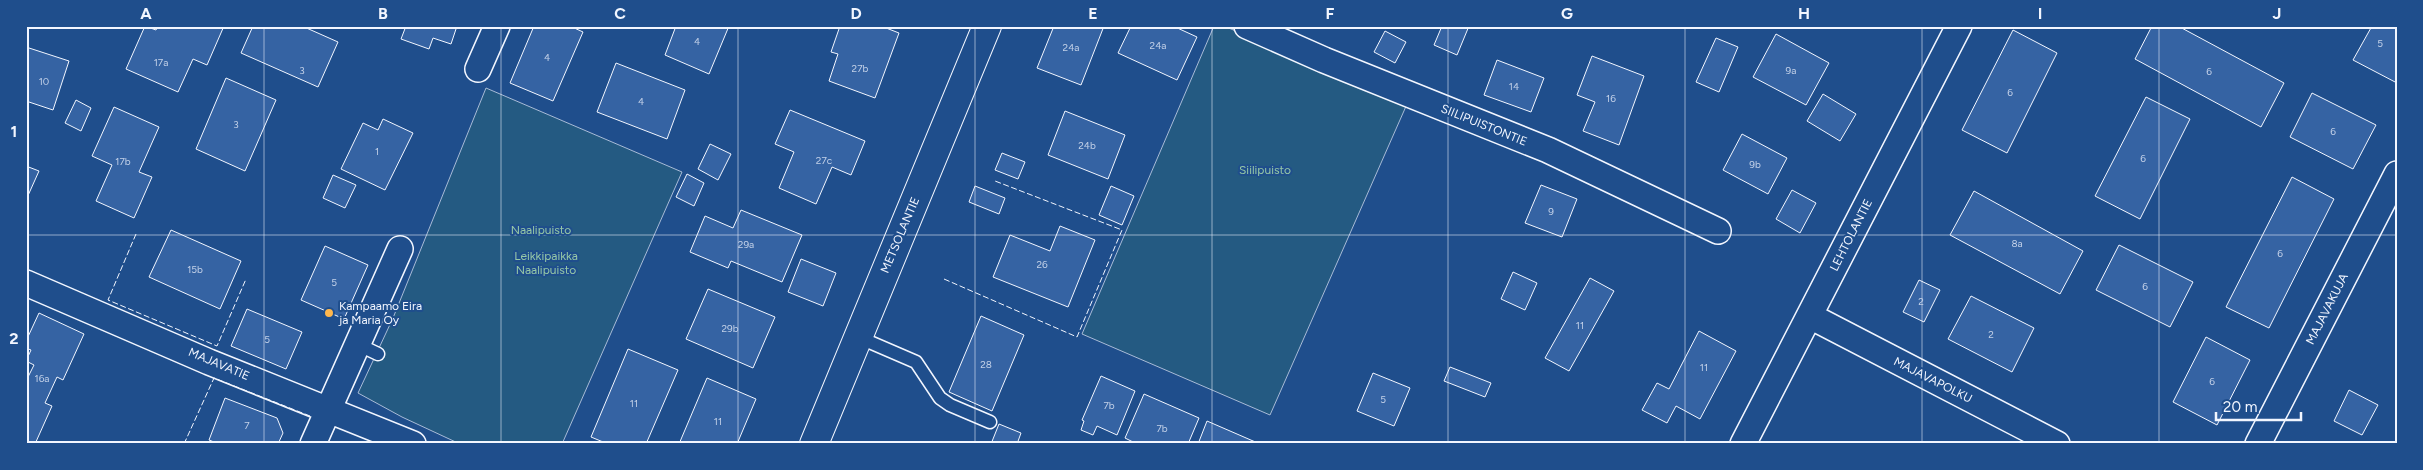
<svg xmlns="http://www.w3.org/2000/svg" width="2423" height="470" viewBox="0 0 2423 470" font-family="Figtree,sans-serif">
	<rect width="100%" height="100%" fill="#1f4e8c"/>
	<path fill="#245a82" stroke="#a8bbd7" d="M1214,26H1224L1407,104L1270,415L1082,334Z
		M486,88L682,172L562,444H460L402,417L358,393L393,318Z"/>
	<path fill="#3563a3" stroke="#f2f6ff" d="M145,26L156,30L158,26H224L207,65L193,59L178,92L126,69Z
		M253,26H302L338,42L318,87L241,53Z
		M406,26H457L451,44L433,38L429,49L401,39Z
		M534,26H570L583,32L553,101L510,83Z
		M676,26H729L709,74L665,55Z
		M840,26H881L899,33L875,98L829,81L838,54L831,52Z
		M1054,26H1104L1081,85L1037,68Z
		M1131,26H1173L1197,37L1177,80L1118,53Z
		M1442,26H1469L1457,55L1434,45Z
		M2152,26H2178L2284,83L2261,127L2135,59Z
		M2372,26H2397V83L2353,60Z
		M2013,30L2057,53L2007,153L1962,130Z
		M1385,31L1406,42L1395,63L1374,52Z
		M1776,34L1829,63L1806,105L1753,77Z
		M1716,38L1738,47L1719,92L1696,82Z
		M26,47L69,61L53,110L26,101Z
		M1592,56L1644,76L1619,145L1583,131L1595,102L1577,95Z
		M1497,60L1544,78L1531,112L1484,95Z
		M616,63L685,90L667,139L597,112Z
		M226,78L276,100L245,171L196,149Z
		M2312,93L2376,125L2353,169L2290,137Z
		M1823,94L1856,114L1840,141L1807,121Z
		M2146,97L2190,119L2140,219L2095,196Z
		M76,100L91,108L81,131L65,123Z
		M114,107L159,127L139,172L152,177L134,218L96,201L112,165L92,156Z
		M790,110L865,141L851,175L832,167L816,204L779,188L794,152L775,144Z
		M1065,111L1125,135L1108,179L1048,155Z
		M383,119L413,133L385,190L341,169L363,123L378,130Z
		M1742,134L1787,158L1768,194L1723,170Z
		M710,144L731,154L718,180L698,169Z
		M1002,153L1025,162L1018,179L995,170Z
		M26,166L39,171L26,200Z
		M687,174L704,183L694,206L676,197Z
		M333,175L356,185L345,208L323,198Z
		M2292,177L2334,199L2269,328L2226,307Z
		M1541,185L1577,199L1562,237L1525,223Z
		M975,186L1005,198L999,214L969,202Z
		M1111,186L1134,196L1122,225L1099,215Z
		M1792,190L1816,203L1800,233L1776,219Z
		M1974,191L2083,251L2060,294L1950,235Z
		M741,210L802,235L782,282L731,261L728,268L690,252L705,216L733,228Z
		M1060,226L1095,240L1068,307L993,277L1010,235L1050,251Z
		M171,230L241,261L220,309L149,277Z
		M2119,245L2193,282L2170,327L2096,290Z
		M325,246L368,265L344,319L301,300Z
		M801,259L836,273L823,306L788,292Z
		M1513,272L1537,283L1525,310L1501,299Z
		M1590,278L1614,291L1569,371L1545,358Z
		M1919,280L1940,290L1924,322L1903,312Z
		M708,289L775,317L753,368L686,339Z
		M1971,296L2034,328L2012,372L1948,339Z
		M247,309L302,332L286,369L231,346Z
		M39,313L84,334L63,380L57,377L45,403L52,406L35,444H26V381L34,365L26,361L31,350L26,348V341Z
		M981,316L1024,335L992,411L949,392Z
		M1699,331L1736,351L1700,419L1676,406L1667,423L1642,410L1657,383L1669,389Z
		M2206,337L2250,360L2217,425L2173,402Z
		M628,349L678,370L646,444H608L591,437Z
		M1450,367L1491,383L1485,397L1444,381Z
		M1373,373L1410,388L1394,426L1357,411Z
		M1101,376L1135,391L1117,435L1097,426L1093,435L1081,430L1084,421L1082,420Z
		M707,378L756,399L737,444H679Z
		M2349,390L2378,405L2362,435L2334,421Z
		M1144,394L1199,418L1188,444H1137L1125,438Z
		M225,398L277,418L283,433L278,444H219L209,440Z
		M1207,421L1260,444H1198Z
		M999,424L1021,433L1017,444H991Z"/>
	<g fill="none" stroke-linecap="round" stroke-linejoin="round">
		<defs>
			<path id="lane" d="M858,337L916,362L940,398L950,405L990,422
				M357,344L378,354"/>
			<path id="street" d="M1247,26L1324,60L1548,150L1718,231
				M478,69L497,26
				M26,283L209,362L413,444
				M1810,316L2057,444
				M313,444L400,249
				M1743,444L1959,26
				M2258,444L2397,174"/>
			<path id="secondary" d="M814,444L987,26"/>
		</defs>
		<use href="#lane" stroke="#f2f6ff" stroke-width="15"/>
		<use href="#street" stroke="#f2f6ff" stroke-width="28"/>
		<use href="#secondary" stroke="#f2f6ff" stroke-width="30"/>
		<use href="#lane" stroke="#1f4e8c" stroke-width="12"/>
		<use href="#street" stroke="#1f4e8c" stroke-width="25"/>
		<use href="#secondary" stroke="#1f4e8c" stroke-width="28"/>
		<path stroke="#f2f6ff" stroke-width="1" stroke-dasharray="6 2.5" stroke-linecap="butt" d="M136,234L108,300L217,346L246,279
			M944,279L1077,337L1122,230L995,181
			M184,444L214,378L310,416"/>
	</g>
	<path fill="none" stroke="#f2f6ff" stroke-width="1" stroke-opacity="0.55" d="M264,26V444M501,26V444M738,26V444M975,26V444M1212,26V444M1448,26V444M1685,26V444M1922,26V444M2159,26V444M26,235H2397"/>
	<circle fill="#ffb74d" stroke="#1f4e8c" stroke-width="2" cx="329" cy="313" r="5"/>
	<g text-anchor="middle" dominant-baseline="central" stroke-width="4" stroke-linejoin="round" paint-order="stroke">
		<g font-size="10" fill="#c3d1e8">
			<text x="697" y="41">4</text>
			<text x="2380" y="43">5</text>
			<text x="1158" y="45">24a</text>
			<text x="1071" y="47">24a</text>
			<text x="547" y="57">4</text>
			<text x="161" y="62">17a</text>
			<text x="860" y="68">27b</text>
			<text x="302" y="70">3</text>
			<text x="1791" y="70">9a</text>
			<text x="2209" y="71">6</text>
			<text x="44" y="81">10</text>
			<text x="1514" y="86">14</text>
			<text x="2010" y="92">6</text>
			<text x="1611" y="98">16</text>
			<text x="641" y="101">4</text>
			<text x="236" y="124">3</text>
			<text x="2333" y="131">6</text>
			<text x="1087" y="145">24b</text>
			<text x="377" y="151">1</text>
			<text x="2143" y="158">6</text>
			<text x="824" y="160">27c</text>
			<text x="123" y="161">17b</text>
			<text x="1755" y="164">9b</text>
			<text x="1551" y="211">9</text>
			<text x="2017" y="243">8a</text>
			<text x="746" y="244">29a</text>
			<text x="2280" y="253">6</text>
			<text x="1042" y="264">26</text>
			<text x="195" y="269">15b</text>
			<text x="334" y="282">5</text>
			<text x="2145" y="286">6</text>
			<text x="1921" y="301">2</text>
			<text x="1580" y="325">11</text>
			<text x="730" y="328">29b</text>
			<text x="1991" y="334">2</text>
			<text x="267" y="339">5</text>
			<text x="986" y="364">28</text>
			<text x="1704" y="367">11</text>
			<text x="42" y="378">16a</text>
			<text x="2212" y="381">6</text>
			<text x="1383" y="399">5</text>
			<text x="634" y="403">11</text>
			<text x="1109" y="405">7b</text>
			<text x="718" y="421">11</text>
			<text x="247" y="425">7</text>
			<text x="1162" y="428">7b</text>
		</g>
		<g font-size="12" fill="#f2f6ff" stroke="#1f4e8c">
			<text transform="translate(1484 125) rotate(22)">SIILIPUISTONTIE</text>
			<text transform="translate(900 235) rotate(-67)">METSOLANTIE</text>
			<text transform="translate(1851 235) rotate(-63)">LEHTOLANTIE</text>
			<text transform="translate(2327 309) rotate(-63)">MAJAVAKUJA</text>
			<text transform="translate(219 364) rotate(23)">MAJAVATIE</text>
			<text transform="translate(1933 380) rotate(27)">MAJAVAPOLKU</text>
		</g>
		<g font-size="12" fill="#97c8a6" stroke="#1f4e8c">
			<text x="1265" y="170">Siilipuisto</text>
			<text x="541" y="230">Naalipuisto</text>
			<text x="546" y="256">Leikkipaikka<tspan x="546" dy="14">Naalipuisto</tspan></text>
		</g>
		<g font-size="12" fill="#f2f6ff" stroke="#1f4e8c" text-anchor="start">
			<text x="339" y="306">Kampaamo Eira<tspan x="339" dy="14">ja Maria Oy</tspan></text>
		</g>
	</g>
	<rect width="2423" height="470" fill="none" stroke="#1f4e8c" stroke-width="55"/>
	<path d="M2216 412v8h85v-8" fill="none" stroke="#f2f6ff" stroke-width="2.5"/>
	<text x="2223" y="412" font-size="15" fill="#f2f6ff" stroke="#1f4e8c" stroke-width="4" paint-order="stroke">20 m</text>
	<rect x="28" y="28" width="2368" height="414" fill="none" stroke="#f2f6ff" stroke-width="2"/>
	<g font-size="16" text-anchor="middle" font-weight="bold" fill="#f2f6ff">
		<text x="146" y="19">A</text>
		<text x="383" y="19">B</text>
		<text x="620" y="19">C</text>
		<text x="856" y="19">D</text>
		<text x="1093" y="19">E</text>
		<text x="1330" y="19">F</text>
		<text x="1567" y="19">G</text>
		<text x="1804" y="19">H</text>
		<text x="2040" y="19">I</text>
		<text x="2277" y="19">J</text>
		<text x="14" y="137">1</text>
		<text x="14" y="344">2</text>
	</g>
</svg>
